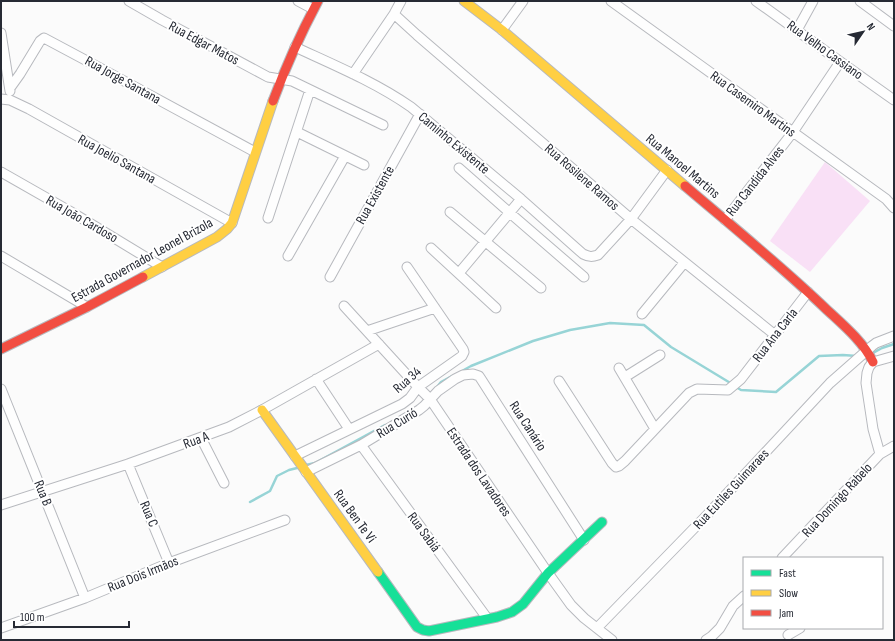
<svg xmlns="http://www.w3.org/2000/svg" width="895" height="641" viewBox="0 0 895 641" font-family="'Sofia Sans Condensed',sans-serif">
	<rect width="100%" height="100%" fill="#fbfbfb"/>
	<path fill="#f9e0f6" d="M825,162L870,201L810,272L770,241Z"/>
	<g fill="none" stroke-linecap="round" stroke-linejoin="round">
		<path stroke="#97d4d6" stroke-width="2.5" d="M873,353L882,348L894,344
			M462,371L471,366L533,341L570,330L610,323L644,325L671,347L732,384
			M437,387L441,382L452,376
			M736,387L741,390L776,392L819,356L843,355L857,356
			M306,465L315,463L385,425
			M250,502L270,491L277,476L289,470L297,468"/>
		<defs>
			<path id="street" d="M129,1L162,20L268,77L292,81L383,125
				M298,1L313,9
				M611,1L886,199L894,208
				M756,1C802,34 847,67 894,100
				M860,1L894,26
				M394,14L417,35L631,219L775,335
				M502,30L523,1
				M797,30L813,1
				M1,33L10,91
				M295,47C334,65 375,82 411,107L521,199L583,254C589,257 592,257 598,255L631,219L667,170
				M353,74L394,14L401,1
				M10,88L20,74L40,41L44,38L89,62L255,152
				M1,99L10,100L29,109L232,223
				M297,132L364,165
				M459,168L510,213L584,277
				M1,172L73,213L162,267
				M450,212L541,288
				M268,218L310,90
				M725,220L793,132L840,62
				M431,248L496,308
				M1,256L87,307
				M288,256L345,156
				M459,273L521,199
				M330,277L420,114
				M344,306L418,387L430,399L548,573L571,605L584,618L612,640
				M642,314L684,263
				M367,331L435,308
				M619,368L655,429
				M625,377L660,355
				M316,379L349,429
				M559,381L612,463L616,467L619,466L625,461L689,393L697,389L728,390L741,379L808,292
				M1,389L85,598
				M201,438L224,483
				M361,445L487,618
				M880,454L873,429L866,383L867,373L869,367L873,362L894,356
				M295,456L402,404L410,398L418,387L462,356L464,352L463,349L407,267
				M128,464L169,563
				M306,472L361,445L419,410L424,406L438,391L455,379L463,375L473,374L479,376L481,379L584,540
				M1,505L128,464L229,427L262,410L379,344
				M782,558L880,454L894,446
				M1,628L85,598L169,563L285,520
				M597,628L707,515L830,383L872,346L876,343L894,336
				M788,635L800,628
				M706,640L712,636L720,628L733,606L744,596"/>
			<path id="fast" d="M378,572L417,627L423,630L429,631L497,617L512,612L523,604L548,573L602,522"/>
			<path id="slow" d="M464,1L502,30L685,186
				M143,277L217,237L227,229L232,223L273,101
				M262,410L378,572"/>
			<path id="jam" d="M273,101C286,66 301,33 318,1
				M685,186C732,226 780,265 825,308C842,324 862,340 873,362
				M1,349L87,307L143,277"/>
		</defs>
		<use href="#street" stroke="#b7b9be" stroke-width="11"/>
		<use href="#fast" stroke="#b7b9be" stroke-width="11"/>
		<use href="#slow" stroke="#b7b9be" stroke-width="11"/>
		<use href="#jam" stroke="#b7b9be" stroke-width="11"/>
		<use href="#street" stroke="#fefefe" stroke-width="9"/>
		<use href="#fast" stroke="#16e098" stroke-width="9"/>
		<use href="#slow" stroke="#ffcf43" stroke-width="9"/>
		<use href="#jam" stroke="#f24e42" stroke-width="9"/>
	</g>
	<g text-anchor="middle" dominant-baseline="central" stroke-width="4" stroke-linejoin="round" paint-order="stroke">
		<g font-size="14" fill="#262a34" stroke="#fff">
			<text transform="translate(204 43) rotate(28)">Rua Edgar Matos</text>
			<text transform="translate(825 50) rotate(36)">Rua Velho Cassiano</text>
			<text transform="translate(123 80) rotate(29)">Rua Jorge Santana</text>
			<text transform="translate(753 104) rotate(36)">Rua Casemiro Martins</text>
			<text transform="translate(454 143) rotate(40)">Caminho Existente</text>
			<text transform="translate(117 159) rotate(29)">Rua Joelio Santana</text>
			<text transform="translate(683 166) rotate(40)">Rua Manoel Martins</text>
			<text transform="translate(582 177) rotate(41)">Rua Rosilene Ramos</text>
			<text transform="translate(755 181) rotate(-52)">Rua Candida Alves</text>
			<text transform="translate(375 195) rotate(-61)">Rua Existente</text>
			<text transform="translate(82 219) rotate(30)">Rua João Cardoso</text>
			<text transform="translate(142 260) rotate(-29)">Estrada Governador Leonel Brizola</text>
			<text transform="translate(775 335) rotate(-52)">Rua Ana Carla</text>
			<text transform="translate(407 380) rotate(-41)">Rua 34</text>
			<text transform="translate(397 423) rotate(-31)">Rua Curió</text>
			<text transform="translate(528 426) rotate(57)">Rua Canário</text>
			<text transform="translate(196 440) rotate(-20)">Rua A</text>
			<text transform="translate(479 472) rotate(56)">Estrada dos Lavadores</text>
			<text transform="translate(731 489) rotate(-47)">Rua Eutiles Guimaraes</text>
			<text transform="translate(43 493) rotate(68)">Rua B</text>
			<text transform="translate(837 500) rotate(-47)">Rua Domingo Rabelo</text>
			<text transform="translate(149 514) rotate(67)">Rua C</text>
			<text transform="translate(355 516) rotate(54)">Rua Ben Te Vi</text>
			<text transform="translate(424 532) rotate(54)">Rua Sabiá</text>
			<text transform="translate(143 574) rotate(-22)">Rua Dois Irmãos</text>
		</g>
	</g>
	<rect width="895" height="641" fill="none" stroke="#262a34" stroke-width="4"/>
	<rect x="743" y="557" width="140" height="72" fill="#ffffff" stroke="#a8aaae"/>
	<rect x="751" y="570" width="20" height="6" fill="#16e098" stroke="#a8aaae"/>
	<text x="779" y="577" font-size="12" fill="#262a34">Fast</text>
	<rect x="751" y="590" width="20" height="6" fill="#ffcf43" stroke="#a8aaae"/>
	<text x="779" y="597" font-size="12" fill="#262a34">Slow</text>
	<rect x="751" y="610" width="20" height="6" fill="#f24e42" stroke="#a8aaae"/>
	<text x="779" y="617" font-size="12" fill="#262a34">Jam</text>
	<g transform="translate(863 32) rotate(56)" stroke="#ffffff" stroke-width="3" paint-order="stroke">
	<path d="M0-3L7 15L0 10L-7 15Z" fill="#262a34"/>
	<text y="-6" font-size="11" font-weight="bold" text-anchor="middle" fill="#262a34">N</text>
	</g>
	<path d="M14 621v6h115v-6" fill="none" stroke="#262a34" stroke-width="2"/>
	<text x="20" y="621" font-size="12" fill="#262a34" stroke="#ffffff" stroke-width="3" paint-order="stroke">100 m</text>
</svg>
